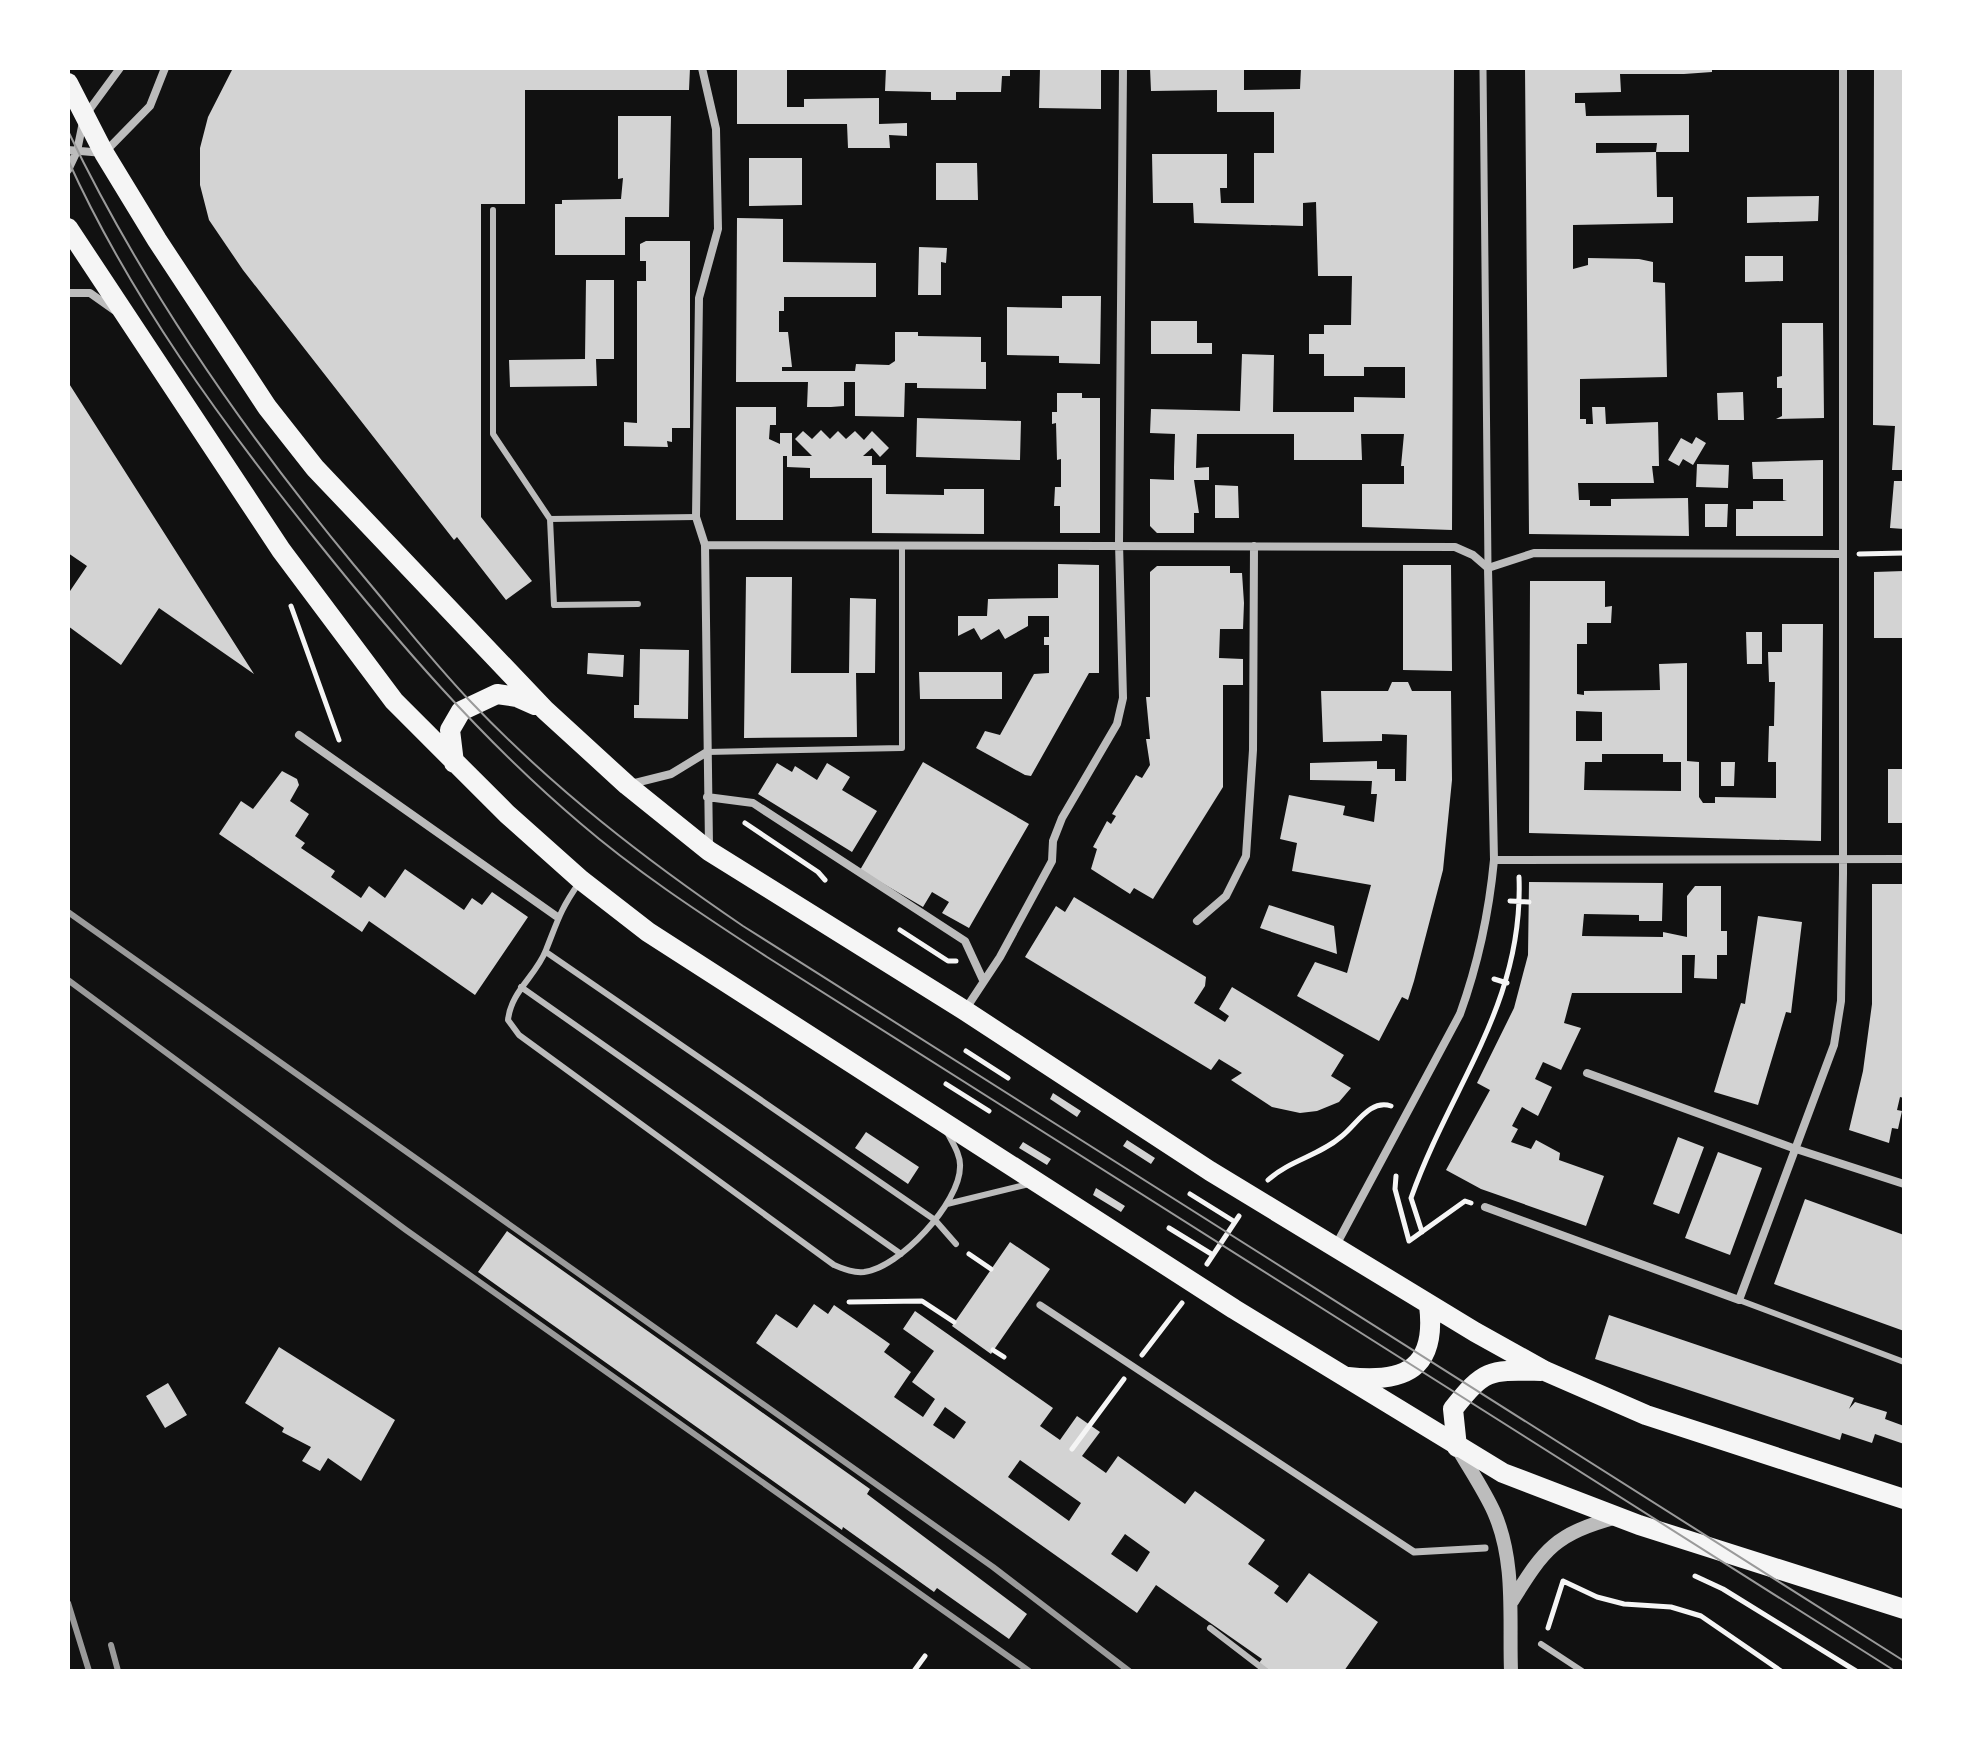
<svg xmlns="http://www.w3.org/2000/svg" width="1972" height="1739" viewBox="0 0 1972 1739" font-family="'IBM Plex Sans',sans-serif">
	<rect width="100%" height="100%" fill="#111"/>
	<path fill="#d3d3d3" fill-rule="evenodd" d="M233,68H690L689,90H525V204H481V517L532,581L506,600L457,537L454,540L243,270L209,220L200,185V148L208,117Z
		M886,68H1010V76H1002L1001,92H956V100H931V92L885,91Z
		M1040,68H1101V109L1039,108Z
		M1150,68H1244V90L1300,89L1301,68H1454L1452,530L1362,527V484H1404V466H1401L1404,434H1361L1362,460H1294V434H1197L1196,468L1209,467V480H1194L1199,513H1194V533H1157L1150,526V479L1174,480V467L1175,434L1150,433L1151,409L1240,411L1242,354L1274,355L1273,412H1354V397L1405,398V367H1364V376H1324V354H1309V334H1324V325H1351L1352,276H1318L1316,202L1303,203V226L1194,223L1193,203H1153L1152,154H1227V188H1220L1221,203H1254V153H1274V112H1217V90L1151,91Z
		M1525,68H1712V72L1684,74H1620L1621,92L1575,93V103H1585L1586,116L1689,115V152H1656L1657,143H1596V153L1656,152L1657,197H1673V223L1573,225V269L1588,265V258L1639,259L1653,262V282L1665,283L1667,377L1580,379V419H1586V424H1593L1592,407H1605L1606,424L1658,422L1659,466H1652L1654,483H1578L1579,500H1590V506H1611V499L1688,498L1689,536L1529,534Z
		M1874,68H1904V470H1892L1895,426L1873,425Z
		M737,70H787V107H804V99L879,98V124L907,123V136L889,135L890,148H848L847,124H737Z
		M618,116H671L669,217H625V255H555V204H562V200L621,199L623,178L618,179Z
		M749,158H802V205L749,206Z
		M936,163H977L978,200H936Z
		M1819,196L1818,221L1747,223V197Z
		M737,218L783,219V262L876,263V297H784V311H779V332H788L792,367H782V371H855L856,364L889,365L895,361V332H918V336L981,337V362H986V389L917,388V383H905L904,417L855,416V382H844V406L831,407H807L808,382H736Z
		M646,241H690V428H672V442L667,441L668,447L624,446V422L637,423V281H646V261H640V244Z
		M919,247L947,248L946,263L941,262V295H918Z
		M1745,256H1783V281L1745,282Z
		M586,280H614V359H596L597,386L510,387L509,360L585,359Z
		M1062,296H1101L1100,364L1059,363V356L1007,355V307L1062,308Z
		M1151,321H1197V343H1212V354H1151Z
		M1782,323H1823L1824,418L1776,419L1782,416V388H1777V377L1782,376Z
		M68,382L254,674L159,608L121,665L68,626V594L87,566L68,553Z
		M1743,392L1744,420H1718L1717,393Z
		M1057,393H1082V398H1100V533H1060V506H1054L1055,487H1061V459L1057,460L1056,423L1052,424V412H1057Z
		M736,407H776V425H770L769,439L780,444V433H792V456H812L795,439L803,431L812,439L821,430L830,439L838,431L846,439L855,431L864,440L872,431L889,448L880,457L872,448L863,456H872V465H886V494L944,495V489H984V534L872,533V478H810V468L787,467V456H783V520H736Z
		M917,418L1021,421L1020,460L916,457Z
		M1696,437L1706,443L1693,465L1683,459L1679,466L1668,460L1681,438L1692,444Z
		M1823,460V536H1736V509H1753V501H1787L1783,500V479H1753L1752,462Z
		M1697,464L1729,465L1728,488L1696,487Z
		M1894,481H1904V529L1890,528Z
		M1215,485L1238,486L1239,518H1215Z
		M1705,504H1728L1727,527H1705Z
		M1058,564L1099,565V673H1089L1031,776L1025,775L976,748L985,731L1000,735L1034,674L1049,673V645H1044V637H1049V616H1028V626L1005,639L999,629L981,640L974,628L958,636V616H987L988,599L1058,598Z
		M1403,565H1451L1452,671L1403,670Z
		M1157,566H1230V573H1242L1244,603L1243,629H1220L1219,658L1243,659V685H1223V787L1153,899L1134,888L1130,894L1091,869L1097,849L1093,847L1107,821L1111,824L1116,816L1112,814L1136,775L1142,778L1150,765L1146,739H1150L1146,697H1150V572Z
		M1904,571V638H1874V572Z
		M746,577H792L791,673H849L850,598L876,599L875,673H856L857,737L744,738Z
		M1530,581H1605V607L1612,606L1611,623H1587V644H1577V694L1584,695V691L1660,690L1659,664L1687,663V761L1699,762V797L1703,803H1715V797L1776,798V762H1768L1769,726H1774L1775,682H1769L1768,652H1782V624H1823L1821,841L1529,833ZM1576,711L1602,712V741H1576ZM1602,754H1663V762H1681V791L1584,790L1585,762H1602Z
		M1746,632H1762V664H1747Z
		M640,649L689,650L688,719L634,718V705H639Z
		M588,653L624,655L623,677L587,674Z
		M919,672H1002V699H920Z
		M1392,682H1408L1412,691H1451L1452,780L1443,870L1414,981L1408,1000L1402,997L1379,1041L1297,996L1315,962L1347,973L1371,885L1292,871L1297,843L1280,839L1289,795L1345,806L1343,815L1374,822L1377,794H1371L1372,781L1310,780V763L1377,761V769H1395V781H1406L1407,735L1382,734V741L1323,742L1321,691H1388Z
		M923,762L1029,824L969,928L942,913L949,902L932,892L923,907L860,870Z
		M1721,762H1735L1734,786H1721Z
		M777,763L792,772L795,766L817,780L827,763L850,777L842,790L877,811L852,852L758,794Z
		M1888,769H1904V823H1888Z
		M282,771L297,779L299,785L290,801L309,814L295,836L305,843L301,848L335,871L331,877L361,898L369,886L385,898L405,869L464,910L472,898L482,905L492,892L528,917L475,995L369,921L362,932L219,834L241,801L253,809Z
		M1529,882L1663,883L1662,921H1639V915L1584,914L1582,936L1663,937V932L1687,937V896L1695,886H1721V931H1727V955H1717V979L1694,978L1695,955H1682V993H1572L1564,1023L1581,1028L1561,1070L1543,1062L1535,1079L1552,1087L1538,1116L1522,1107L1512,1126L1518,1129L1511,1142L1531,1149L1536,1140L1560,1153L1559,1160L1604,1176L1586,1226L1481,1189L1446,1170L1490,1090L1477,1083L1514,1008L1528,955Z
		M1872,884H1904V1098L1900,1097L1897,1110L1902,1111L1898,1129L1892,1128L1889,1143L1849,1130L1863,1071L1872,1004Z
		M1074,897L1206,977L1205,986L1194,1003L1225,1022L1229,1016L1219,1009L1232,987L1344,1055L1331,1076L1351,1088L1339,1102L1317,1111L1300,1113L1272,1107L1231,1080L1242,1073L1219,1059L1211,1070L1025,957L1056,906L1065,912Z
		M1269,905L1334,926L1337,954L1260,928Z
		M1758,916L1802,922L1791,1013L1786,1012L1758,1105L1714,1092L1741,1003L1745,1004Z
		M1053,1093L1081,1111L1077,1117L1050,1099Z
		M866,1132L919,1167L908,1184L855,1148Z
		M1678,1137L1704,1147L1679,1214L1653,1204Z
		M1127,1140L1155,1158L1151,1164L1123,1146Z
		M1023,1142L1051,1159L1047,1165L1019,1148Z
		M1718,1152L1762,1168L1730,1255L1685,1238Z
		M1096,1188L1125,1206L1121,1212L1093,1195Z
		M1805,1199L1904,1235V1331L1774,1284Z
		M507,1231L870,1489L867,1494L1027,1614L1009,1639L937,1588L934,1592L843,1527L842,1530L478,1272Z
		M1010,1242L1050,1269L991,1354L952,1326Z
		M814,1304L828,1314L834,1305L890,1344L884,1352L911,1372L894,1397L923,1417L935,1399L912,1382L934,1351L903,1329L915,1311L1053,1408L1040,1426L1060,1440L1077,1416L1100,1432L1082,1456L1106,1473L1118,1456L1185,1504L1195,1491L1265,1540L1248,1564L1279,1586L1274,1593L1287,1603L1309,1573L1378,1622L1344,1671H1270L1259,1663L1262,1659L1156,1585L1137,1613L756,1343L776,1314L797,1328ZM945,1407L966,1422L954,1439L933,1425ZM1020,1460L1081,1503L1069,1521L1008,1477ZM1125,1534L1150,1552L1137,1572L1111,1554Z
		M1609,1315L1854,1398L1849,1409L1855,1402L1887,1412L1885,1419L1904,1426V1444L1875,1434L1872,1443L1842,1433L1840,1440L1595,1359Z
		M279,1347L395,1420L361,1481L328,1458L320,1471L302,1461L311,1447L282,1432L284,1428L245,1403Z
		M168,1383L187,1415L165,1428L146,1396Z"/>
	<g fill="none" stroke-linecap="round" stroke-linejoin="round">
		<path stroke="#f5f5f5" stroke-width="5" d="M1859,554L1904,553
			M291,606L339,740
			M745,823L818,872L825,880
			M1510,901L1529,902
			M900,930L948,961H956
			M1494,979L1507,983
			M966,1051L1008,1078
			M946,1084L989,1111
			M1396,1176L1395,1189L1409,1241L1465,1201L1471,1203
			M1268,1180C1290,1160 1319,1156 1342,1136C1357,1124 1370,1099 1391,1106
			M1190,1194L1235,1222
			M1169,1228L1213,1255
			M1422,1232L1411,1198C1451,1085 1524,1004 1519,877
			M969,1254L991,1269
			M1207,1264L1239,1216
			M849,1302L922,1301L954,1322
			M993,1350L1004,1357
			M1142,1355L1182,1303
			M1072,1449L1124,1379
			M1695,1576L1723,1589L1856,1671
			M1548,1628L1563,1581L1597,1597L1624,1604L1671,1607L1701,1616L1781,1671
			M914,1671L925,1656"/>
		<path stroke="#bcbcbc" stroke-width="6" d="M493,210V434L550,519
			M638,604L554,605L550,519L696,517
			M707,752L902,748V547
			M579,883C560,910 558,920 546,950C536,976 511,991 508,1020L519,1035L834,1265C844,1269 853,1273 864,1272C899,1268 960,1203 960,1167C961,1155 952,1142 947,1132
			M546,952L935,1220L956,1244
			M521,987L901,1254
			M947,1204L1029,1184
			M1739,1300L1904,1362
			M1210,1628L1266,1671
			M1541,1644L1582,1671"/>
		<path stroke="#bcbcbc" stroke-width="7" d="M1483,68L1488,568
			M1040,1305L1414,1552L1485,1548"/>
		<path stroke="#bcbcbc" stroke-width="8" d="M702,68L716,129L718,229L699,298L696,517L705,545L709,846
			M68,150L104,153L150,106L165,68
			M68,170L77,151L84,117L120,68
			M68,293H90L114,310
			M705,545L1455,547L1473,555L1488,568
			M1488,568L1534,553L1842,554
			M299,735L556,916
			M631,784L671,774L707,752
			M707,797L753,803L965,941L983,980
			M1494,860L1904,859
			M1197,921L1226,896L1246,856L1253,750L1254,546
			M965,1010L1000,957L1052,861L1053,841L1062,818L1117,724L1123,698L1119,543L1123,68
			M1587,1073L1793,1148L1904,1184
			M1485,1207L1739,1300L1834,1045L1841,1001L1843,874V68
			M1335,1247L1460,1014C1478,964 1489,913 1494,860L1488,568"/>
		<path stroke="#bcbcbc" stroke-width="14" d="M1457,1447C1469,1468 1484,1490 1494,1512C1516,1562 1509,1618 1511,1671
			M1512,1601C1545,1548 1555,1534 1617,1517"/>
		<path stroke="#f5f5f5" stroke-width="20" d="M68,83L104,153L157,240L267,407L315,468L545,710L627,785L709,851L964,1010L1210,1171L1475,1332L1545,1371L1646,1415L1904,1499
			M68,228L281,550L394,701L507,814L581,880L648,932L1234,1309L1503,1473L1639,1525L1904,1609
			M454,763L450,730L461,711L497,694L517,697L535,705
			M1348,1377C1405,1383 1437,1369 1429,1305
			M1457,1447L1453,1409C1485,1368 1490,1370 1541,1371"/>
		<path stroke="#9a9a9a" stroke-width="2" d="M68,131C144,289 243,431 354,565C393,611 430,659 472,703C554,789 646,860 743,926L1904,1661
			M68,160C130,297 222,423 316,540C397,641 480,738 580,823C638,873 703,915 767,957L1895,1671"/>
		<path stroke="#9a9a9a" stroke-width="6" d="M68,912L993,1567L1129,1671
			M68,980L406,1230L1029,1671
			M68,1603L89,1671
			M111,1645L118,1671"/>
	</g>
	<rect width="1972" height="1739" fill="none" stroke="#ffffff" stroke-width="140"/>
</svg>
